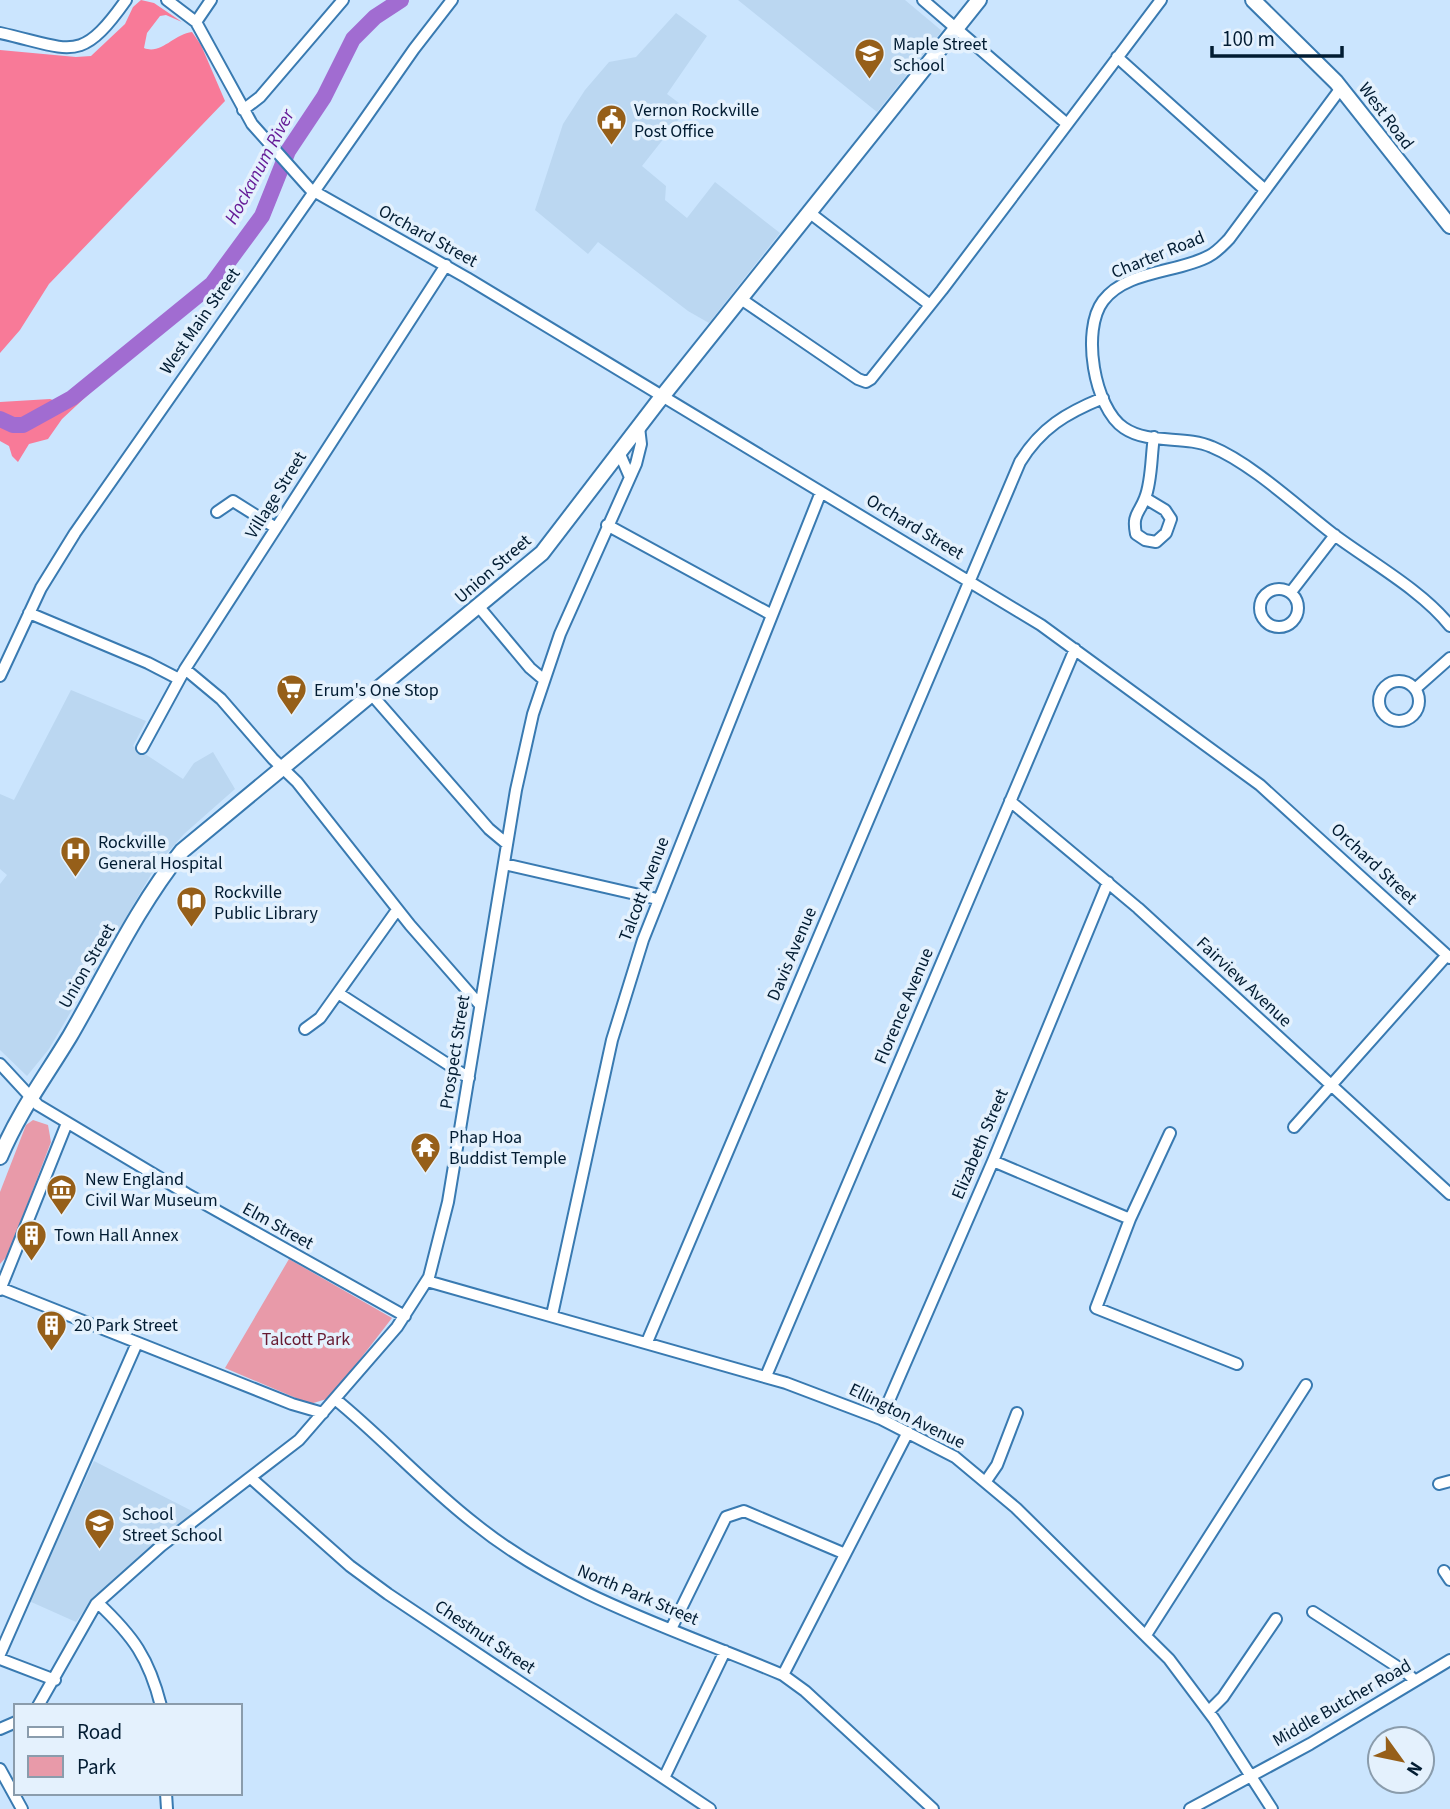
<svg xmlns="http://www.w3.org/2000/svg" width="1450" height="1809" viewBox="0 0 1450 1809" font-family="'Source Sans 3',sans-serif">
	<rect width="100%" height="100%" fill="#cbe5fe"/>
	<path fill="#bbd7f1" d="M738,0H905L942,31L877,112Z
		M676,13L707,36L667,94L687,109L642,166L666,186L665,200L687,218L715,182L780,233L709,323L688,311L598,242L588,254L535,210L563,124L585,90L609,62L636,57Z
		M71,690L146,721L133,746L183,779L194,763L213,752L235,789L184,834L156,866L49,1049L27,1076L0,1050V884L7,875L0,869V794L14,800Z
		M94,1461L194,1512L92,1599L76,1622L29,1601Z"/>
	<path fill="#e89aa9" d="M33,1120L48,1125L51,1142L8,1255L0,1264V1192L26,1125Z
		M289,1259L392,1318L330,1398L310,1404L225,1368Z"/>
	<path fill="#f87a98" d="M141,0L154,3L182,22L166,15L160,16L147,33L144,48C161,55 174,34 192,32L201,45L225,101L49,284L20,330L0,353V50L76,57L91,56L125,24L133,7Z
		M119,366L62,419L48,439L29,444L18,462L12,456L9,446L0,441V402L50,399L67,405L109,370Z"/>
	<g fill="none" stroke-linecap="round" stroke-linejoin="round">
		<path stroke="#a16cd1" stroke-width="16" d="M0,419L13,425H23L72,398L212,284L262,216L288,151L324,97L353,39L375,17L401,0"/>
		<defs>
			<path id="minor" d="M167,0L196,22L252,124L310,189L467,278L1041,625L1260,785L1450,958
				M923,0L1067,124
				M196,22L211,0
				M0,33C72,49 80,65 126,0
				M1117,57L1264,189
				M1341,88L1229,239C1223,245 1217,252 1209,256C1178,273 1126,270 1103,301C1081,330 1094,408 1124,428C1149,445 1185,435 1212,447C1251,463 1298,507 1333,534C1369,561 1423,591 1450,626
				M243,110L260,97L343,0
				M810,213L930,305
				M741,299L858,379L866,382L871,379L942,290L1161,0
				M619,452L629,475
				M1145,498L1165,510L1171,519L1166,533L1156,542L1145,540L1136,534C1132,514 1139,514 1145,498C1152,481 1151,455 1154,437
				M217,512L233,501L276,528
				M607,525L772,615
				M1260 608a19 19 0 1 1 38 0a19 19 0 1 1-38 0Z
				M1291,592L1335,535
				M479,607L530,668L543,679
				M29,613L148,663L179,679
				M185,669L221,699L273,759L297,782L410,925L480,1005
				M0,676L41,588L75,533L414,49L452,0
				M1379 701a20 20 0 1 1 40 0a20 20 0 1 1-40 0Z
				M1415,689L1450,658
				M372,695L489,829L507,844
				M142,748L185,669L446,265
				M1010,801L1138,908L1450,1194
				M504,864L657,899
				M338,993L469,1078
				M305,1029L320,1018L397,910
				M0,1064L38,1105L187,1194L405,1316
				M1294,1127L1447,955
				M1170,1133L1130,1219L1096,1308L1237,1364
				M993,1161L1130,1219
				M427,1281L786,1383L881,1419L955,1457L1016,1508L1169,1659L1214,1719L1272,1809
				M0,1288L292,1404L323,1413
				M0,1290L67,1123
				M552,1315L612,1040L643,940L821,492
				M647,1342L1020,462C1041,428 1066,413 1103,398
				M766,1376L1075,649
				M335,1399C383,1438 425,1485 474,1523C564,1596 677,1630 783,1675L805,1691L933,1809
				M881,1419L993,1161L1108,882
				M252,1479L350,1566L388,1594L710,1809
				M986,1481L997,1465L1017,1413
				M1439,1484L1450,1481
				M1444,1571L1450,1580
				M98,1603C133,1636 149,1658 161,1706
				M1313,1612L1407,1673L1415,1681
				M671,1629L726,1517L744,1511L843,1553
				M1146,1635L1306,1385
				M0,1654L137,1343
				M0,1659L55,1680
				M783,1675L908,1432
				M38,1706L96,1604L161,1546L299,1440L397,1327L429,1277L448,1202L516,790L533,714L560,634L636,464L641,444L639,427
				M1209,1711L1223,1697L1276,1619
				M0,1729L16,1722
				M0,1769L22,1809
				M664,1778L725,1651
				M166,1793L167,1809
				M1190,1809L1310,1744L1450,1660"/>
			<path id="major" d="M1253,0L1336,82L1450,226
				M0,1157C20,1110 44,1079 70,1036C106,974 137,907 182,851L542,553L657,403L979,0"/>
		</defs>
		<use href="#minor" stroke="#397ab1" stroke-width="14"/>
		<use href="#major" stroke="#397ab1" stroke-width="18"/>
		<use href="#minor" stroke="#fff" stroke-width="10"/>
		<use href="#major" stroke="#fff" stroke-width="14"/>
	</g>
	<defs>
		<symbol id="school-pin" viewBox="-11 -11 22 30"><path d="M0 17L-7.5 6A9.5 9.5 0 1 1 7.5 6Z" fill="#965f19" stroke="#e4f1fd"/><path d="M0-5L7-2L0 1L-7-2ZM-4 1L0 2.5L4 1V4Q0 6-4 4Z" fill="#fff"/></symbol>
		<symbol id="civic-pin" viewBox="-11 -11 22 30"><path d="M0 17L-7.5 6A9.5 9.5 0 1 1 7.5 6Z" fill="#965f19" stroke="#e4f1fd"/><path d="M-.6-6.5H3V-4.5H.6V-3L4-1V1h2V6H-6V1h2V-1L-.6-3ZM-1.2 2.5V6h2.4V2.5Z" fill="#fff"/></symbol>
		<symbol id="supermarket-pin" viewBox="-11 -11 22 30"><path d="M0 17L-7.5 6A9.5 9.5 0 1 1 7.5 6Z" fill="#965f19" stroke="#e4f1fd"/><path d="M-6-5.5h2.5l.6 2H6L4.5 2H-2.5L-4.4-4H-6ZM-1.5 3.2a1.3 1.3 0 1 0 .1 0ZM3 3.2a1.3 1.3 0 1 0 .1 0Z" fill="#fff"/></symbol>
		<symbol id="hospital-pin" viewBox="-11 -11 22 30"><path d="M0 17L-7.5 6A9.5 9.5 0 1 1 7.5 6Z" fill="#965f19" stroke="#e4f1fd"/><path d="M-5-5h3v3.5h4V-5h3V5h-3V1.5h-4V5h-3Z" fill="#fff"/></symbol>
		<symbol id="library-pin" viewBox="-11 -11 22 30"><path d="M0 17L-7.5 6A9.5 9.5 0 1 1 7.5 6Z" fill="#965f19" stroke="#e4f1fd"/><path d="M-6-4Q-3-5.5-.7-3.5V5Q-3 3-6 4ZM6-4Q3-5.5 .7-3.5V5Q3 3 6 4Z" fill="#fff"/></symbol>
		<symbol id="temple-pin" viewBox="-11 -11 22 30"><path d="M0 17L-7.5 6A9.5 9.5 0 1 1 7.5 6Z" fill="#965f19" stroke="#e4f1fd"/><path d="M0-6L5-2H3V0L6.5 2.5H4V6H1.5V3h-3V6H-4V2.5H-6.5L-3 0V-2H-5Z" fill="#fff"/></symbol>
		<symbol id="museum-pin" viewBox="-11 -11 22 30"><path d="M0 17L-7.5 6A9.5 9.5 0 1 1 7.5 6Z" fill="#965f19" stroke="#e4f1fd"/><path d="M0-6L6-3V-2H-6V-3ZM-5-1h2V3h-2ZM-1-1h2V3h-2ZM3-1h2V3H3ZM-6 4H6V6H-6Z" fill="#fff"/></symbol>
		<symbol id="building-pin" viewBox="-11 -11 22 30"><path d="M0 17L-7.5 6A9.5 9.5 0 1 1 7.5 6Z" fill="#965f19" stroke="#e4f1fd"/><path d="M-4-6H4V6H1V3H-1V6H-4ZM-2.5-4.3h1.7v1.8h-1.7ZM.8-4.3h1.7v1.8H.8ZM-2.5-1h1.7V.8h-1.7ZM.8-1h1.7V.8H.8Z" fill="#fff"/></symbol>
	</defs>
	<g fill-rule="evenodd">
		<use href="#school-pin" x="852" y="36" width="35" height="47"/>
		<use href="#civic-pin" x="594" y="102" width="35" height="47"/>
		<use href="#supermarket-pin" x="274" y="672" width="35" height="47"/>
		<use href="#hospital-pin" x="58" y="834" width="35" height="47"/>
		<use href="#library-pin" x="174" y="884" width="35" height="47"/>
		<use href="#temple-pin" x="408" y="1130" width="35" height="47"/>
		<use href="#museum-pin" x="44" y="1172" width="35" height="47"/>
		<use href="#building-pin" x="14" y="1218" width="35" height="47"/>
		<use href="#building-pin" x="34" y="1308" width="35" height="47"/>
		<use href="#school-pin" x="82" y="1506" width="35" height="47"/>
	</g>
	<g text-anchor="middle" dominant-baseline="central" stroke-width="7" stroke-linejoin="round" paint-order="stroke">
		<g font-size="18" fill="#021c32" stroke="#e4f1fd" text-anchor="start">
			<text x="893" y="44">Maple Street<tspan x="893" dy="21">School</tspan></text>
			<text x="634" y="110">Vernon Rockville<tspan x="634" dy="21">Post Office</tspan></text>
			<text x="314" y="690">Erum's One Stop</text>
			<text x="98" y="842">Rockville<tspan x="98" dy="21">General Hospital</tspan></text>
			<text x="214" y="892">Rockville<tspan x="214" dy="21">Public Library</tspan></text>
			<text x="449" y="1137">Phap Hoa<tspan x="449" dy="21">Buddist Temple</tspan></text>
			<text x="85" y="1179">New England<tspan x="85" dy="21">Civil War Museum</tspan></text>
			<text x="54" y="1235">Town Hall Annex</text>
			<text x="74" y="1325">20 Park Street</text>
			<text x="122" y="1514">School<tspan x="122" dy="21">Street School</tspan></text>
		</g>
		<g font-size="18" fill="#021c32" stroke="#e4f1fd">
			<text transform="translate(1386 116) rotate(53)">West Road</text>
			<text transform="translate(428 236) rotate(29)">Orchard Street</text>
			<text transform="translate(1158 255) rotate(-22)">Charter Road</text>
			<text transform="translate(200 321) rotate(-55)">West Main Street</text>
			<text transform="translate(276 495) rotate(-58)">Village Street</text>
			<text transform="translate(915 527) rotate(31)">Orchard Street</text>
			<text transform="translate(493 569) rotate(-41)">Union Street</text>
			<text transform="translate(1374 864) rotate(43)">Orchard Street</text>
			<text transform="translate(644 889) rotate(-69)">Talcott Avenue</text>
			<text transform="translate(792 954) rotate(-67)">Davis Avenue</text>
			<text transform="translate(87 966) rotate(-60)">Union Street</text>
			<text transform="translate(1244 982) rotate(43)">Fairview Avenue</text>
			<text transform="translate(904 1006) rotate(-67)">Florence Avenue</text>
			<text transform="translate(455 1052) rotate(-81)">Prospect Street</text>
			<text transform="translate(980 1144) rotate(-67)">Elizabeth Street</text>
			<text transform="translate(278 1226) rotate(29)">Elm Street</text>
			<text transform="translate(907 1416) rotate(26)">Ellington Avenue</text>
			<text transform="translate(638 1595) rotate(23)">North Park Street</text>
			<text transform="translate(485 1637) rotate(34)">Chestnut Street</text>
			<text transform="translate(1342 1703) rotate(-30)">Middle Butcher Road</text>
		</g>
		<g font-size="18" fill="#671931" stroke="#e4f1fd">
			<text x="306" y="1339">Talcott Park</text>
		</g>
		<g font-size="19" font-style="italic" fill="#651b97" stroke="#e4f1fd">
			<text transform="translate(260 167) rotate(-62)">Hockanum River</text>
		</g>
	</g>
	<rect x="14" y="1704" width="228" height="91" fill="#e4f1fd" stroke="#8a9cac" stroke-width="2"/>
	<rect x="28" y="1727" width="35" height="10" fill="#ffffff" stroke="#8a9cac" stroke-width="2"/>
	<text x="77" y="1739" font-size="21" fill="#021c32">Road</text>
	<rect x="28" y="1756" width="35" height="21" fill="#e89aa9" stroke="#8a9cac" stroke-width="2"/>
	<text x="77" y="1774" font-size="21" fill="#021c32">Park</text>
	<g transform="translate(1401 1760) rotate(123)"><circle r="33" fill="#e4f1fd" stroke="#8a9cac" stroke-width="2"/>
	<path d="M0-5L12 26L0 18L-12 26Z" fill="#965f19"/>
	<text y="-10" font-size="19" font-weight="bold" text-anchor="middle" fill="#021c32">N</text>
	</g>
	<path d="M1212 46v10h130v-10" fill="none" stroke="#021c32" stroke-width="3.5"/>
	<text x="1222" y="46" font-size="21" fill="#021c32" stroke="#e4f1fd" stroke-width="5" paint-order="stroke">100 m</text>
</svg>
